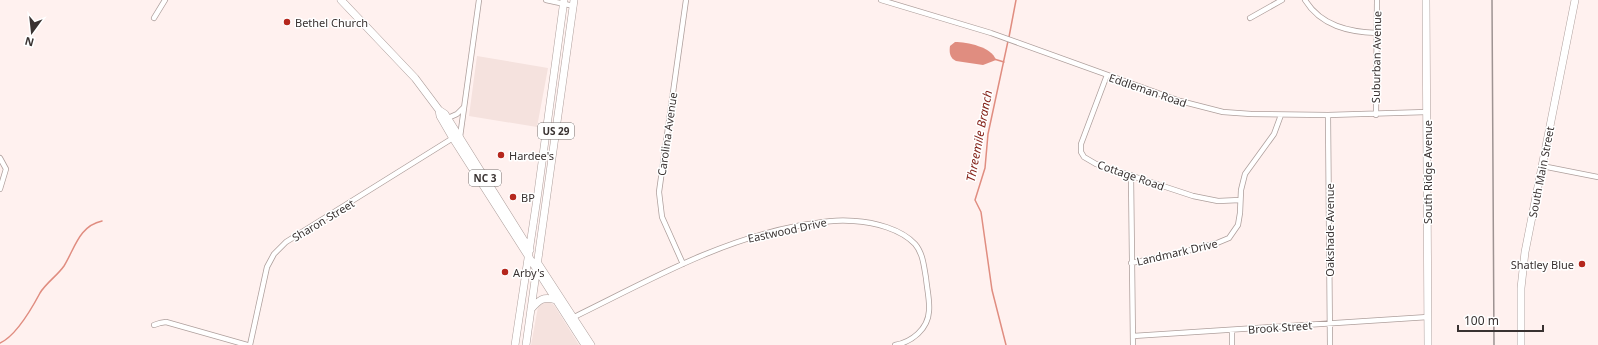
<svg xmlns="http://www.w3.org/2000/svg" width="1598" height="345" viewBox="0 0 1598 345" font-family="'Noto Sans',sans-serif">
	<rect width="100%" height="100%" fill="#fff1ef"/>
	<path fill="#f5e2de" d="M477,56L548,68L537,127L469,116Z
		M548,301L554,305L579,345H531L538,307L541,302Z"/>
	<path fill="#e08d80" d="M955,42C967,42 992,47 996,60L983,65L956,61C950,58 949,53 950,46Z"/>
	<g fill="none" stroke-linecap="round" stroke-linejoin="round">
		<path stroke="#e08d80" stroke-width="1.5" d="M1009,37L1016,0
			M994,59L1004,62
			M0,343C16,336 32,308 40,293C46,283 57,276 64,266C75,248 79,226 102,221
			M1006,345L992,290L981,212L975,200L985,168L988,134L1008,41"/>
		<defs>
			<path id="street" d="M546,0L574,6
				M881,0L991,33L1180,101L1223,112L1251,114L1328,115L1427,112
				M1305,0C1321,26 1349,32 1377,33
				M154,18L165,0
				M1250,18L1282,0
				M1107,75L1081,144V152L1084,157L1096,164L1193,196L1218,201L1240,200
				M1328,115L1330,345
				M1376,115L1377,0
				M448,118L457,114L463,108
				M460,137L479,0
				M0,158L6,169L0,189
				M1542,166L1598,177
				M1131,175L1133,345
				M1131,263L1176,254L1217,243L1229,238L1238,225L1240,213L1241,190L1245,174L1274,134L1281,115
				M683,264L662,217L659,192L686,0
				M574,317C646,282 717,241 797,226C816,223 834,219 854,221C874,222 901,229 915,244C923,253 924,267 926,278C927,289 930,301 929,311C928,329 912,342 895,345
				M154,325L160,323L166,322L247,345
				M1232,330V345
				M1133,336L1428,317
				M250,345L267,267L274,254L286,242L453,138"/>
			<path id="secondary" d="M1426,0L1428,345
				M1521,345V288L1525,252L1575,0"/>
			<path id="primary" d="M341,0L415,78L439,110L440,116L451,135L585,345
				M439,110L445,114L530,250
				M537,262L591,345
				M531,309C539,300 543,296 556,300
				M515,345L538,192L564,0
				M526,345L574,0"/>
		</defs>
		<use href="#street" stroke="#ae9f9c" stroke-width="6"/>
		<use href="#secondary" stroke="#ae9f9c" stroke-width="8"/>
		<use href="#primary" stroke="#ae9f9c" stroke-width="8"/>
		<use href="#street" stroke="#fff" stroke-width="4.5"/>
		<use href="#secondary" stroke="#fff" stroke-width="7"/>
		<use href="#primary" stroke="#fff" stroke-width="7"/>
		<path stroke="#9e9392" stroke-width="1.5" d="M1492,0L1494,345"/>
	</g>
	<g fill="#b5271d" stroke="#fff" stroke-width="1.5">
		<circle cx="287" cy="22" r="4"/>
		<circle cx="501" cy="155" r="4"/>
		<circle cx="513" cy="197" r="4"/>
		<circle cx="1582" cy="264" r="4"/>
		<circle cx="505" cy="272" r="4"/>
	</g>
	<g text-anchor="middle" dominant-baseline="central" stroke-width="3" stroke-linejoin="round" paint-order="stroke">
		<g fill="#fff" stroke="#74706f" stroke-width="1">
			<rect x="538" y="123" width="36" height="16" rx="3"/>
			<rect x="469" y="170" width="32" height="16" rx="3"/>
		</g>
		<g font-size="10" font-weight="bold" fill="#393231">
			<text x="556" y="131">US 29</text>
			<text x="485" y="178">NC 3</text>
		</g>
		<g font-size="11" fill="#393231" stroke="#fff" text-anchor="start">
			<text x="295" y="22">Bethel Church</text>
			<text x="509" y="155">Hardee's</text>
			<text x="521" y="197">BP</text>
			<text x="1574" y="264" text-anchor="end">Shatley Blue</text>
			<text x="513" y="272">Arby's</text>
		</g>
		<g font-size="11" fill="#393231" stroke="#fff">
			<text transform="translate(1376 57) rotate(-89)">Suburban Avenue</text>
			<text transform="translate(1148 90) rotate(19)">Eddleman Road</text>
			<text transform="translate(667 134) rotate(-82)">Carolina Avenue</text>
			<text transform="translate(1427 172) rotate(-90)">South Ridge Avenue</text>
			<text transform="translate(1541 172) rotate(-79)">South Main Street</text>
			<text transform="translate(1131 175) rotate(19)">Cottage Road</text>
			<text transform="translate(323 220) rotate(-31)">Sharon Street</text>
			<text transform="translate(787 230) rotate(-12)">Eastwood Drive</text>
			<text transform="translate(1329 230) rotate(-90)">Oakshade Avenue</text>
			<text transform="translate(1177 252) rotate(-13)">Landmark Drive</text>
			<text transform="translate(1280 327) rotate(-4)">Brook Street</text>
		</g>
		<g font-size="12" font-style="italic" fill="#85241b" stroke="#fff">
			<text transform="translate(979 136) rotate(-79)">Threemile Branch</text>
		</g>
	</g>
	<g transform="translate(32 32) rotate(195)" stroke="#ffffff" stroke-width="3" paint-order="stroke">
	<path d="M0-3L7 15L0 10L-7 15Z" fill="#393231"/>
	<text y="-6" font-size="11" font-weight="bold" text-anchor="middle" fill="#393231">N</text>
	</g>
	<path d="M1458 325v6h85v-6" fill="none" stroke="#393231" stroke-width="2"/>
	<text x="1464" y="325" font-size="12" fill="#393231" stroke="#ffffff" stroke-width="3" paint-order="stroke">100 m</text>
</svg>
